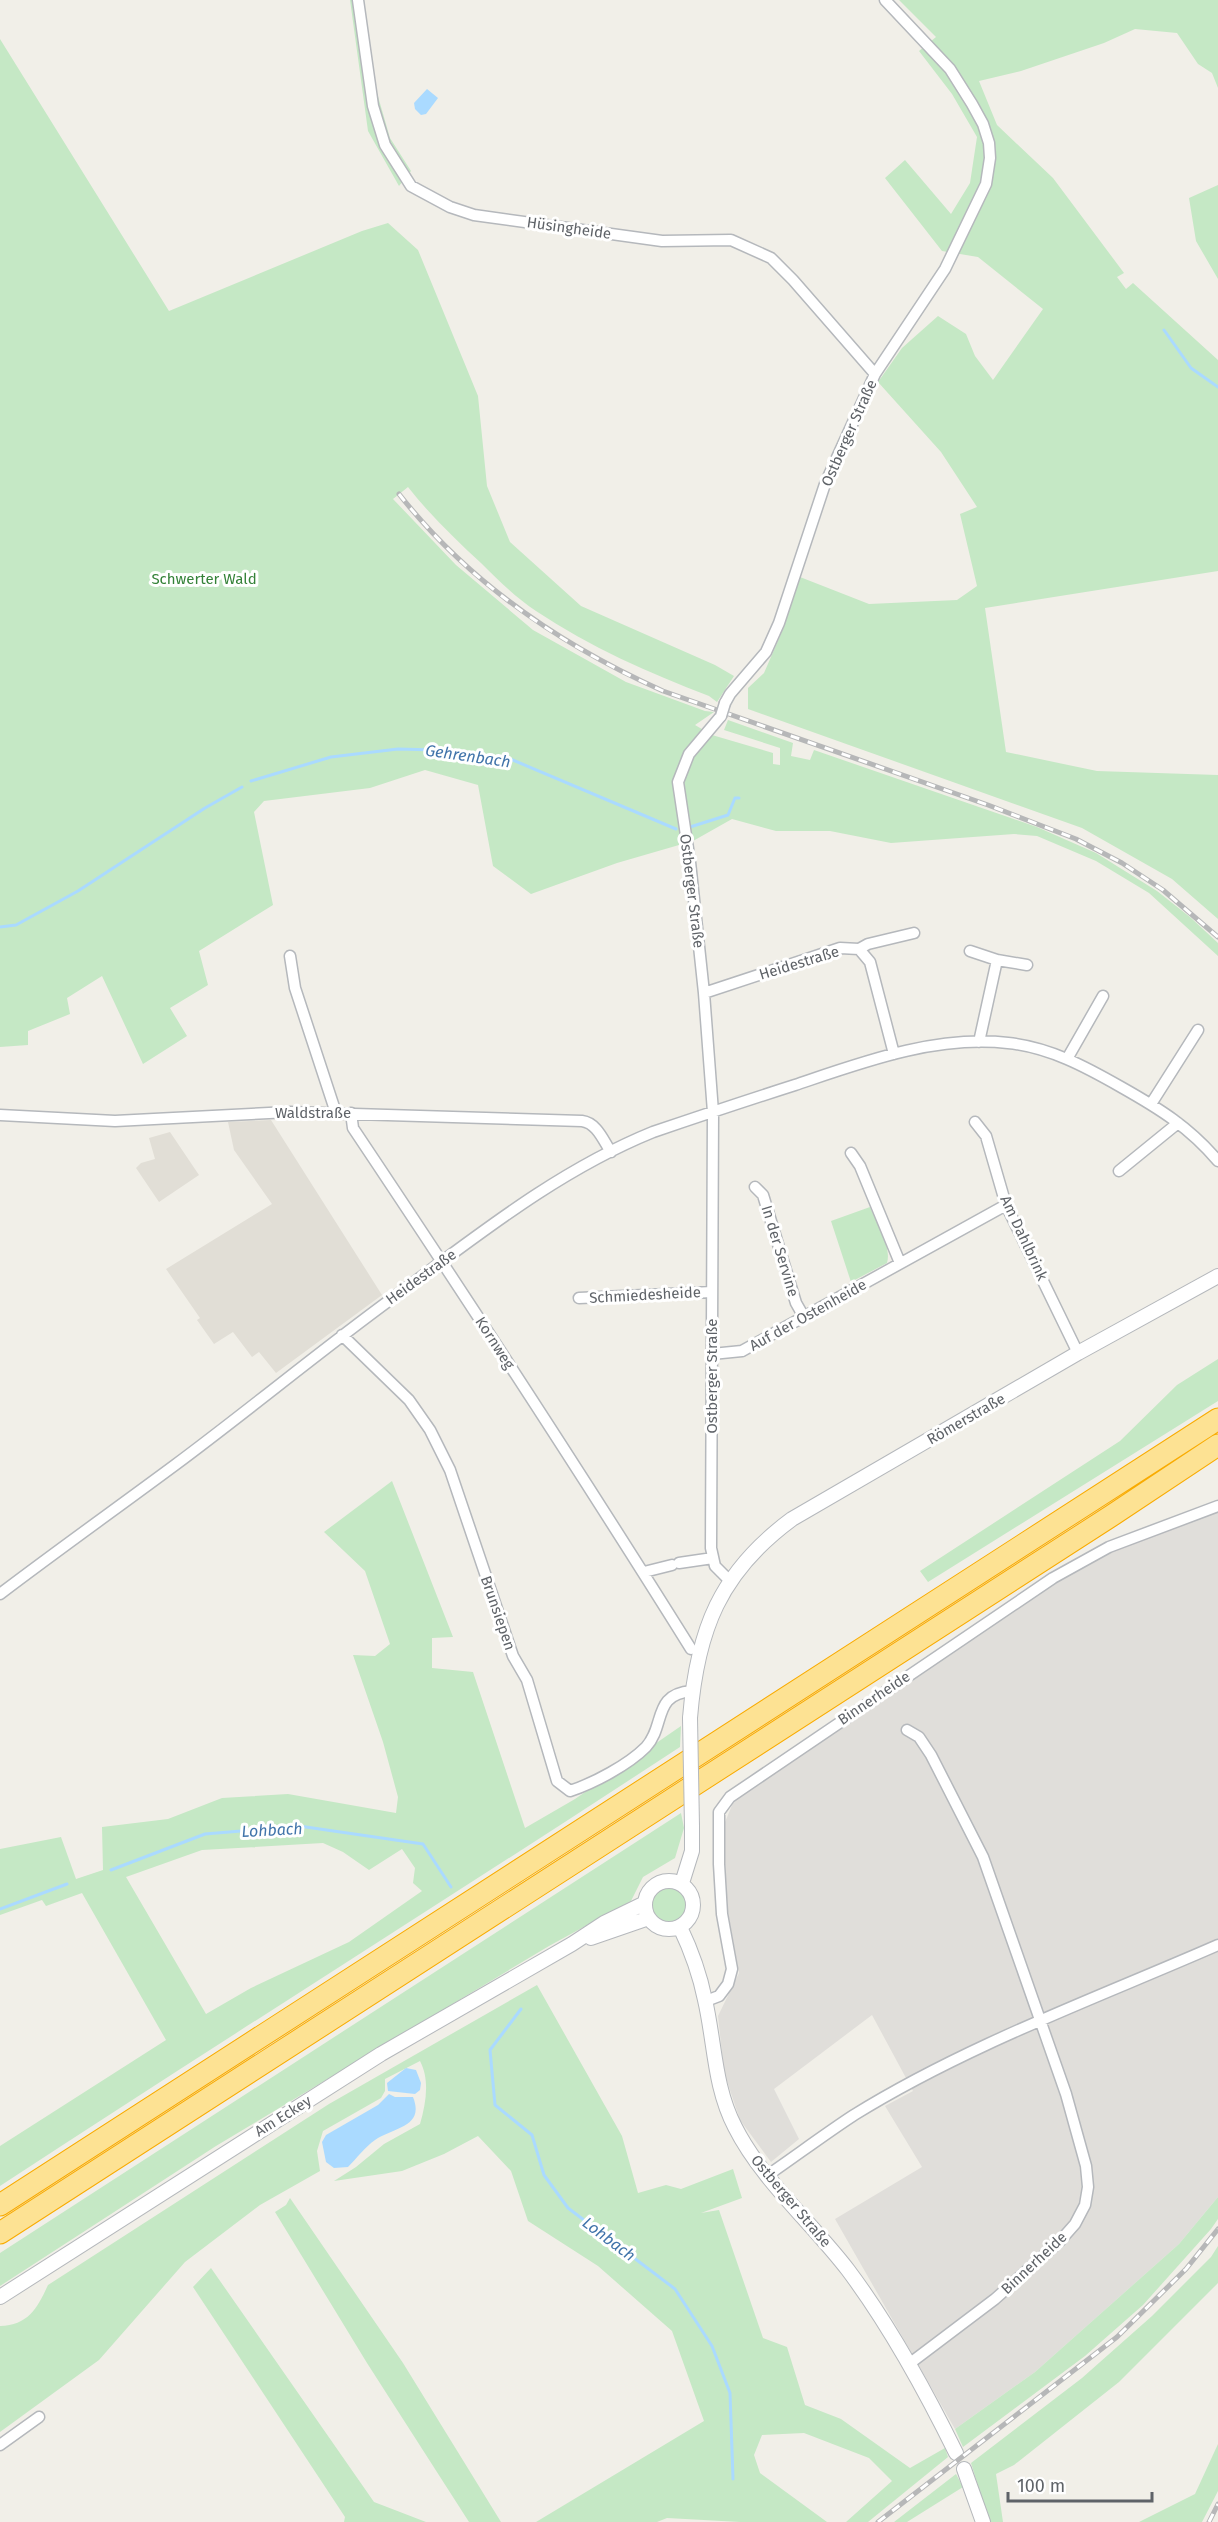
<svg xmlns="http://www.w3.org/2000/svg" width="1218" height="2522" viewBox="0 0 1218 2522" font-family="'Fira Sans',sans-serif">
	<rect width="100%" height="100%" fill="#f1efe8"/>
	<path fill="#e0deda" d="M1218,1505V2197L1179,2244L1035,2372L955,2429L835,2219L922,2167L885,2106L913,2091L872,2015L774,2089L799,2139L771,2162L740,2120L724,2072L718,2016L739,1973L728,1912L723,1827L735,1798L749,1785L1083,1565L1127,1541Z"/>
	<path fill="#e1ded6" d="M271,1120L382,1295L276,1373L259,1352L252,1357L233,1332L214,1344L197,1320L200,1318L166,1269L272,1204L234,1150L228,1122Z
		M170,1132L199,1175L159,1202L136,1168L141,1163L155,1159L149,1138Z"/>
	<path fill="#c5e8c5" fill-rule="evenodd" d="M350,0H364L375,86L390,138L411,171L399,186L368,131Z
		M899,0H1218V88L1212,73L1198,64L1177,33L1135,29L1104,43L1021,71L979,81L997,125L1053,178L1124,273L1117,277L1126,289L1133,283L1218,360V571L985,608L1006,752L1097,771L1218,775V919L1172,879L1082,828L748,709V688L764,673L784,627L800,577L869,604L957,600L977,586L960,514L977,507L941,452L878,382L902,348L938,316L966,334L975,356L993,380L1043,309L978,257L942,251L885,178L905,160L951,214L970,183L977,137L952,94L919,51L936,37Z
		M0,39L169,311L362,231L388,223L418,250L478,396L487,486L510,542L581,606L715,665L734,676L717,702L709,696C649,673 590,647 536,611C516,598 498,580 481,563C455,539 430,515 408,487L393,499L456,565L533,630L626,682L705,711L714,712L695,725L712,735L773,753V764L780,765V748L724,730L728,720L793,743L791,756L810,760L814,750L1037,827L1096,853L1157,891L1190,917L1218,943V956L1149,893L1096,861L1037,836L1014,834L891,843L830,831H776L732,819L693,841L679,837V845L617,863L531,894L493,866L478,785L425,770L370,788L264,801L254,812L273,905L199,951L208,985L170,1008L187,1036L143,1064L102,976L67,998L70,1014L28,1031V1045L0,1047Z
		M1218,185V279L1196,241L1189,198Z
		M870,1207C876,1222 892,1246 887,1263L851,1282L831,1221Z
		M1218,1359V1401L928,1582L920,1571L1120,1441L1177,1385Z
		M392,1481L453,1637L432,1638V1668L473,1672L525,1828L575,1799L681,1726L680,1747C454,1895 226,2038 0,2186V2146L166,2040L82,1893L46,1906L42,1900L0,1915V1849L61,1837L76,1879L103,1870L102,1827L168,1819L222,1798L288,1794L396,1813L398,1797L383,1742L353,1655L375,1656L390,1644L365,1571L324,1532ZM323,1843L343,1852L369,1870L402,1849L415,1868L413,1883L422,1891L349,1942L251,1988L206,2014L126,1877L202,1850Z
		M681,1813L684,1828L675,1858L643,1877L631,1901L549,1946L216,2146L0,2286V2253Z
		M650 1905a19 19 0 1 1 38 0a19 19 0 1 1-38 0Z
		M537,1985L622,2136L638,2193L666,2185L681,2189L733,2169L742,2198L701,2213L719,2210L763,2338L787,2347L805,2405L841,2419L910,2468L945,2448L948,2457L868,2522H846L892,2481L869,2458L804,2433L762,2435L754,2455L760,2473L827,2522H740L667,2518L657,2522H536L704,2421L672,2331L598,2266L528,2221L511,2171L478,2136L444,2154L402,2171L334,2181L356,2167L384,2144L420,2124C426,2103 430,2080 420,2061L385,2079V2091L381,2098L323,2131L317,2151L320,2171L260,2205L185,2262L99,2360L0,2432V2326C28,2325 37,2309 48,2285L329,2104Z
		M1218,2197V2219L1211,2229L1143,2305L1085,2356L963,2447L955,2429L1035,2372L1179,2244Z
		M290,2198L403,2363L501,2522H469L367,2363L275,2212L286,2205Z
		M1218,2246V2283L1119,2382L1014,2465L996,2474L1003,2522H989L971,2463L1082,2378L1152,2316L1211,2257Z
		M211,2268L374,2502L426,2522H344L345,2517L193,2287Z
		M1218,2444V2491L1202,2522H1139L1195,2494Z
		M956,2474L963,2487L907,2522H894Z"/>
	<path fill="#aadaff" d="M427,89L438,98L426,114L421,115L415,109L414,103Z
		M406,2068L416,2070L421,2083L420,2090L415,2094L388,2091L387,2083Z
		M389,2094L395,2097H413C425,2127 394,2127 375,2140C365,2147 357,2158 348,2167L334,2168L326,2162L322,2142L326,2135L378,2105Z"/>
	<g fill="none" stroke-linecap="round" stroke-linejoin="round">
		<path stroke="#aadaff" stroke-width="3" d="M1164,330L1191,368L1218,387
			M251,781L331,757L398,749L436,750L508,758L676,829
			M690,827L728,815L735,798H739
			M0,927L16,925L78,891L205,808L242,787
			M111,1870L205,1834L299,1826L423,1844L451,1887
			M0,1909L67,1884
			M521,2009L490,2050L495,2105L532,2135L544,2175L568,2208L675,2289L712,2346L730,2393L733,2479"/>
		<defs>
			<path id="minor" d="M358,0L373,106L385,145L411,186L450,207L474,215L662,241L731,240L771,258L793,280L875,374
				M725,703L730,694L766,652L779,623L825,484L875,374L945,269L986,184L990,158L989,143L983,124L972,104L950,69L885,0
				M721,716L689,754L678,782L690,862L704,993L713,1112L711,1548L715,1566L729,1580
				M859,949L868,944L914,933
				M970,951L997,960L979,1042
				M290,956L295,988L336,1113
				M997,960L1027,965
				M704,993L840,948L859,949L870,962L894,1054
				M1067,1059L1103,996
				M1151,1104L1198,1030
				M351,1113L353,1128C468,1300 581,1473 691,1649
				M0,1115L115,1121L289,1112L582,1121C597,1123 603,1140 611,1152
				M975,1122L986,1136L1006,1205L1078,1353
				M851,1153L860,1166L900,1263
				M1119,1171L1178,1123
				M755,1187L763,1195L796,1303L804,1317
				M579,1298L712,1292
				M342,1335L409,1400L430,1430L450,1470L513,1656L527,1680L557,1781L570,1791C594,1783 628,1765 646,1747C666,1725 652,1694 692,1691
				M712,1354L742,1351L1006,1205
				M679,1563L713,1558
				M644,1572L672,1565
				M0,1594C58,1550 117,1508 175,1465C249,1410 320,1351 394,1297C477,1236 557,1171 653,1132C700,1116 748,1100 795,1085C863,1062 935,1035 1008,1043C1049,1047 1086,1067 1121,1087C1160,1109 1189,1127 1218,1161
				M907,1730L919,1737L931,1755L983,1857L1066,2094L1086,2166L1088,2187L1085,2205L1075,2224L1060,2241L995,2299L909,2364
				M706,2001L719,1996L728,1984L732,1969L722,1914L719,1864V1812L730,1797L1053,1578L1109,1547L1218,1506
				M768,2175C797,2155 825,2134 854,2115C967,2045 1097,1998 1218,1945
				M0,2445L39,2417"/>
			<path id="tertiary" d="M690,1718C697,1630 720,1572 792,1519L1078,1353L1218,1276
				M645 1905a24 24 0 1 1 48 0a24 24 0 1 1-48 0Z
				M682,1883L692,1851V1826
				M680,1927C691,1950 700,1975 705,2000C715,2043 714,2087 735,2127C761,2179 812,2223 848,2270C890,2326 925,2390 956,2453
				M591,1938L649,1918
				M0,2297L381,2054L572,1944L604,1923L645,1903
				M964,2469L983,2522"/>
			<path id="motorway" d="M0,2205L1218,1419
				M0,2233L1111,1516L1218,1445"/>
		</defs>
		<use href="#minor" stroke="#b5b8bc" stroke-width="13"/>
		<use href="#tertiary" stroke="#b5b8bc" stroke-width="16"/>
		<use href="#motorway" stroke="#f9ab00" stroke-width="23"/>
		<use href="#minor" stroke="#fff" stroke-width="10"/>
		<use href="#tertiary" stroke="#fff" stroke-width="14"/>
		<use href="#motorway" stroke="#fde293" stroke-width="21"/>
		<defs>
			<path id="rail" d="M399,494C469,583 560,645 663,691L988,805L1076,839L1122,863L1163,890L1218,937
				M878,2522L1117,2337L1186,2269L1218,2229
				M1209,2522L1218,2504"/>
		</defs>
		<use href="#rail" stroke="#b6b7b8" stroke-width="5"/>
		<use href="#rail" stroke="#fff" stroke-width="3" stroke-dasharray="9" stroke-linecap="butt"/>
		<defs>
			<path id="minor-bridge" d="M721,716L725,703"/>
			<path id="tertiary-bridge" d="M690,1718L692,1826"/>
		</defs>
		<use href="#minor-bridge" stroke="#b5b8bc" stroke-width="13" stroke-linecap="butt"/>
		<use href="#tertiary-bridge" stroke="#b5b8bc" stroke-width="16" stroke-linecap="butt"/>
		<use href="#minor-bridge" stroke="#fff" stroke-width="10"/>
		<use href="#tertiary-bridge" stroke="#fff" stroke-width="14"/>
	</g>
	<g text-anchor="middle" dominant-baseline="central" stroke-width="6" stroke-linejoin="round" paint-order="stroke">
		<g font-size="15" fill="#5f6368" stroke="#fff">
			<text transform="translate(569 228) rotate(8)">Hüsingheide</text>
			<text transform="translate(849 433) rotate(-66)">Ostberger Straße</text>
			<text transform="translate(692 891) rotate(83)">Ostberger Straße</text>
			<text transform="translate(799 963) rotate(-17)">Heidestraße</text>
			<text x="313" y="1113">Waldstraße</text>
			<text transform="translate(1024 1238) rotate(65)">Am Dahlbrink</text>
			<text transform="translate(780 1251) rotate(73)">In der Servine</text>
			<text transform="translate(421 1277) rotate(-36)">Heidestraße</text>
			<text transform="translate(645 1295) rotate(-3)">Schmiedesheide</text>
			<text transform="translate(808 1315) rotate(-29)">Auf der Ostenheide</text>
			<text transform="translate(495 1343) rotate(57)">Kornweg</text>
			<text transform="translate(712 1376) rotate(-90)">Ostberger Straße</text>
			<text transform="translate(966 1419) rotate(-30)">Römerstraße</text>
			<text transform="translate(498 1613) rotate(71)">Brunsiepen</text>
			<text transform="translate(874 1698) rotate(-34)">Binnerheide</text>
			<text transform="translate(283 2116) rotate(-32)">Am Eckey</text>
			<text transform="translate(791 2201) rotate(50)">Ostberger Straße</text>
			<text transform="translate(1034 2263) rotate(-43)">Binnerheide</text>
		</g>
		<g font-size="15" fill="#348238" stroke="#fff">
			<text x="204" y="579">Schwerter Wald</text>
		</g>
		<g font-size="16" font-style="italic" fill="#4174aa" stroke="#fff">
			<text transform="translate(468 756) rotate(8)">Gehrenbach</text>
			<text transform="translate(272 1830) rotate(-3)">Lohbach</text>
			<text transform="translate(609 2239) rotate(37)">Lohbach</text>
		</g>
	</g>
	<path d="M1008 2492v9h144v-9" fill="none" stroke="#5f6368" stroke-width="3"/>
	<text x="1017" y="2492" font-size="18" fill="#5f6368" stroke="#ffffff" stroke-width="4.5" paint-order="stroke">100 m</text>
</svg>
